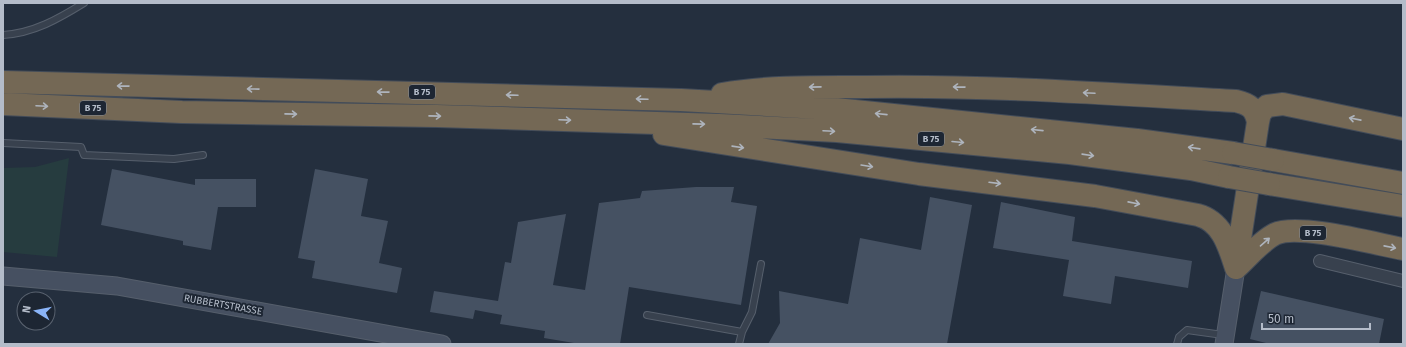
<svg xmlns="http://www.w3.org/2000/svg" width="1406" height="347" viewBox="0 0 1406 347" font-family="'Fira Sans',sans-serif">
	<rect width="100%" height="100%" fill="#242f3e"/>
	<path fill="#263c3f" d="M69,158L57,257L3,252V168L35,167Z"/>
	<path fill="#455162" d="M112,169L195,185V179H256V207H218L211,250L183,245V241L101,225Z
		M315,169L368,179L361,216L388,221L379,263L402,268L397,293L312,278L315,261L298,258Z
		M696,187H734L731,202L757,206L741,305L629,287L620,344H580L544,338L545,331L500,324L502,315L475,310L473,319L430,312L434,291L498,301L505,262L511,263L518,222L566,214L553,285L585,290L599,203L640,198L642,191Z
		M930,197L972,205L947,344H768L780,323L779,291L848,304L860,238L921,250Z
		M1001,202L1075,217L1072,241L1192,261L1188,288L1115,276L1111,304L1063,296L1069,260L993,248Z
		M1261,291L1384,319L1379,344H1270L1250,339Z"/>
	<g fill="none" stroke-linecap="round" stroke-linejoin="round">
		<defs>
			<path id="lane" d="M3,35C34,33 58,19 84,3
				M3,143L81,147L84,155L174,159L203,155
				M647,315L742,332
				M739,344L742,332L752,312L761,264
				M1177,344L1179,337L1187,330L1223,335"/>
			<path id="street" d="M1320,261L1403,281"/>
			<path id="secondary" d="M3,276L117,286L442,344
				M1224,344L1236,268"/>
			<path id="highway" d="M3,82L681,100L835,109L1137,140L1233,153
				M722,94C769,86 816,87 864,87C988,85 1112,94 1236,101C1249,104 1255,108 1258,122
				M3,104L182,112L437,116L719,125L837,131L1070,153L1191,169L1229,177
				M664,134L919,174L1095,196L1198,215C1223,222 1229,247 1236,268
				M1273,160L1403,183
				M1269,184L1403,206
				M1236,265L1258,122L1260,113L1267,106L1283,104L1403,129
				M1236,268C1248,257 1261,241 1275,234C1298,223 1376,244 1403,249"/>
		</defs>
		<use href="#lane" stroke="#565f6c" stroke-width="8"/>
		<use href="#street" stroke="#565f6c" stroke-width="14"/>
		<use href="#secondary" stroke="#565f6c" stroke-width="19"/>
		<use href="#highway" stroke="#434c59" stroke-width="24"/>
		<use href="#lane" stroke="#38414e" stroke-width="6"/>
		<use href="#street" stroke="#38414e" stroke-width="12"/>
		<use href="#secondary" stroke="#465061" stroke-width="17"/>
		<use href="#highway" stroke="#746855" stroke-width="22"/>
		<defs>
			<path id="highway-bridge" d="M1233,153L1273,160
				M1229,177L1269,184"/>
		</defs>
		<use href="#highway-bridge" stroke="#434c59" stroke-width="24" stroke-linecap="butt"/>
		<use href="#highway-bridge" stroke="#746855" stroke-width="22"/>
	</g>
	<defs><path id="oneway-shaft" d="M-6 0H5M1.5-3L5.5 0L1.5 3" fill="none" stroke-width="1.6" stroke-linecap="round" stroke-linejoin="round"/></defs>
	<g stroke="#aeb4bd">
		<use href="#oneway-shaft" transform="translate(123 86) rotate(-179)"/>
		<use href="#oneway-shaft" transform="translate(815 87) rotate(179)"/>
		<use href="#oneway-shaft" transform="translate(959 87) rotate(-179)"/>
		<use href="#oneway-shaft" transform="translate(253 89) rotate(-179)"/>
		<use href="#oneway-shaft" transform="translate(383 92) rotate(-179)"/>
		<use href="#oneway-shaft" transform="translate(1089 93) rotate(-177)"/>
		<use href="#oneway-shaft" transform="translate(512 95) rotate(-178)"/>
		<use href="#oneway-shaft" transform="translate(642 99) rotate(-178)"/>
		<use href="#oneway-shaft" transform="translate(42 106) rotate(3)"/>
		<use href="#oneway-shaft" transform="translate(291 114) rotate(1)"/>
		<use href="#oneway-shaft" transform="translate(881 114) rotate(-174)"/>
		<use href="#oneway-shaft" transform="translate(435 116) rotate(1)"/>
		<use href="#oneway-shaft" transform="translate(1355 119) rotate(-169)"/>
		<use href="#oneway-shaft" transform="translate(565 120) rotate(2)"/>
		<use href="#oneway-shaft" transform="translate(699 124) rotate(1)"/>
		<use href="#oneway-shaft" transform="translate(1037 130) rotate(-174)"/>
		<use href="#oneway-shaft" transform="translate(829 131) rotate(3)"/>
		<use href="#oneway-shaft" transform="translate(958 142) rotate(5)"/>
		<use href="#oneway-shaft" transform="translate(738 147) rotate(8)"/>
		<use href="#oneway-shaft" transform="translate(1194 148) rotate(-172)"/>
		<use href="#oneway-shaft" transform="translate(1088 155) rotate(8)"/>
		<use href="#oneway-shaft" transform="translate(867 166) rotate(9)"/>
		<use href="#oneway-shaft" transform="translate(995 183) rotate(7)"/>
		<use href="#oneway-shaft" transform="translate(1134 203) rotate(11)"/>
		<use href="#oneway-shaft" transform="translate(1265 242) rotate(-41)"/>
		<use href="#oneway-shaft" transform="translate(1390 247) rotate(11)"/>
	</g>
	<g text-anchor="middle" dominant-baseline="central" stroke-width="4" stroke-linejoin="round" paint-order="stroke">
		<g fill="#1d2633" stroke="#878f9c" stroke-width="1">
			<rect x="409" y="85" width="26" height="14" rx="3"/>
			<rect x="80" y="101" width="26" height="14" rx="3"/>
			<rect x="918" y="132" width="26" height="14" rx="3"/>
			<rect x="1300" y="226" width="26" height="14" rx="3"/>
		</g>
		<g font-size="9" font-weight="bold" fill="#b4bcc9">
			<text x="422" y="92">B 75</text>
			<text x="93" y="108">B 75</text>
			<text x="931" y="139">B 75</text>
			<text x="1313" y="233">B 75</text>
		</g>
		<g font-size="10" fill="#b4bcc9" stroke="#1d2633">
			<text transform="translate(223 305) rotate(10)">RUBBERTSTRASSE</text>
		</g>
	</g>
	<rect width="1406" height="347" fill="none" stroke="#b4bcc9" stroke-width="8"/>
	<g transform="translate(36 311) rotate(280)"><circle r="19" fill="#1d2633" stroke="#59626f"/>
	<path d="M0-3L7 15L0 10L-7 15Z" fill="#8ab4f8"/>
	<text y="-6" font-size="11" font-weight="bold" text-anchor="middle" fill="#b4bcc9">N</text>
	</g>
	<path d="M1262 323v6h108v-6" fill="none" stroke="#b4bcc9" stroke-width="2"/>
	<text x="1268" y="323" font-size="12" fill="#b4bcc9" stroke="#1d2633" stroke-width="3" paint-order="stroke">50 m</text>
</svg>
